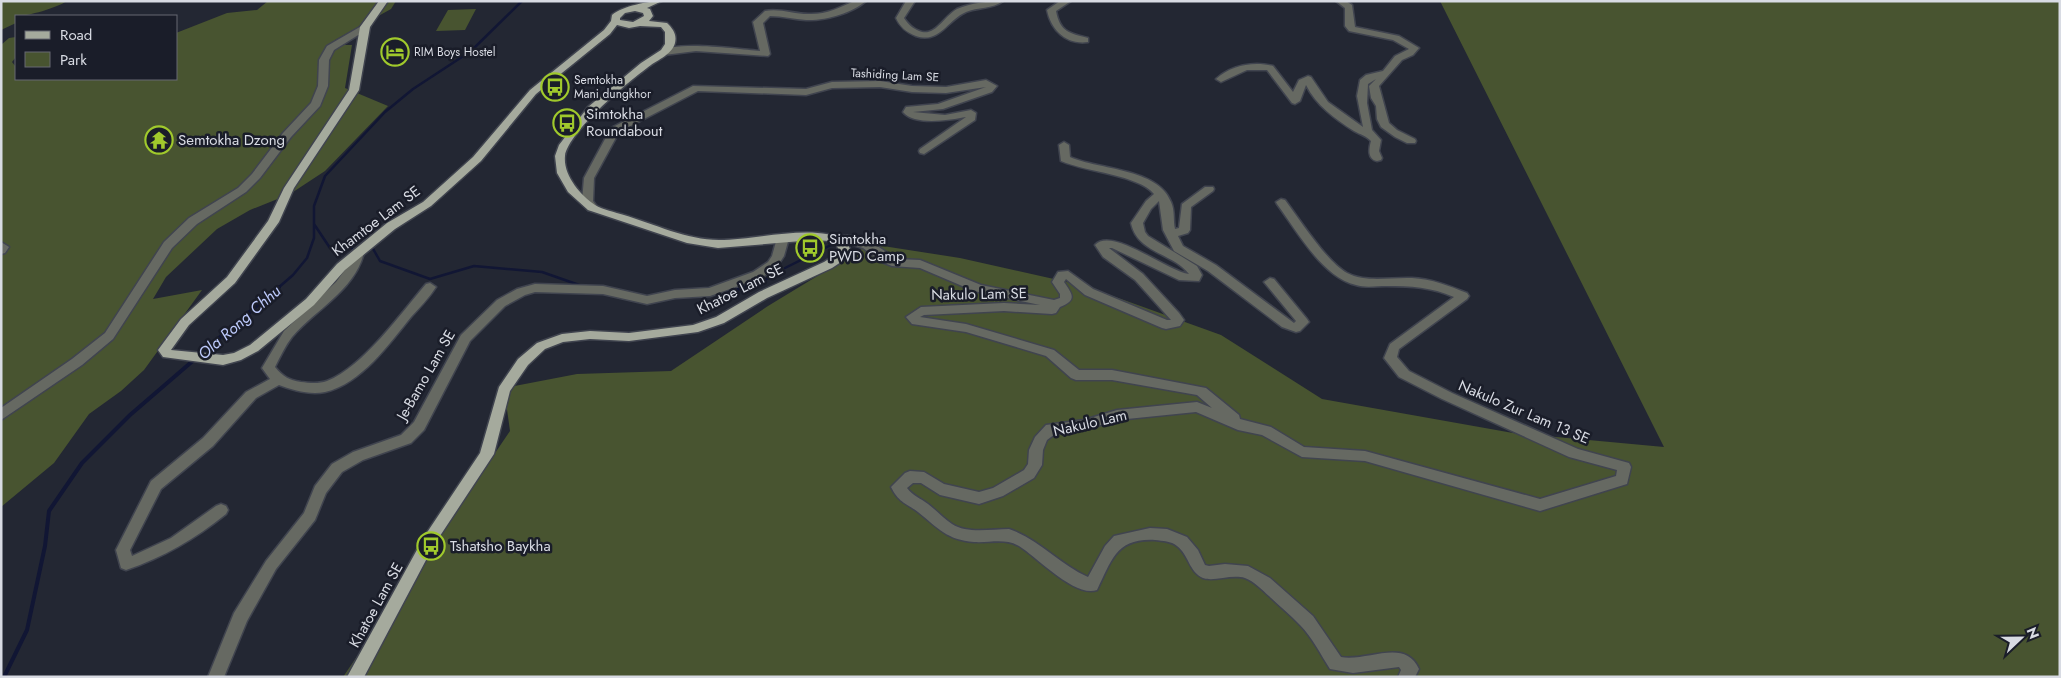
<svg xmlns="http://www.w3.org/2000/svg" width="2061" height="678" viewBox="0 0 2061 678" font-family="Jost,sans-serif">
  <style>
    .green { fill: #485430 }
    .lines { fill: none; stroke-linecap: round; stroke-linejoin: round }
    .stream-far1 { stroke: #111634; stroke-width: 2.5 }
    .stream { stroke: #111634; stroke-width: 4 }
    .minor-casing { stroke: #40444f; stroke-width: 3 }
    .major-casing { stroke: #40444f; stroke-width: 3 }
    .minor { fill: #666962; fill-rule: evenodd }
    .major { fill: #a5aa9d; fill-rule: evenodd }
    .labels { text-anchor: middle; stroke-width: 5; stroke-linejoin: round; paint-order: stroke }
    .far-poi-label { font-size: 12px; fill: #d8dbe3; stroke: #1a1d29; text-anchor: start }
    .far-street-label { font-size: 12px; fill: #d8dbe3; stroke: #1a1d29 }
    .poi-label { font-size: 15px; fill: #d8dbe3; stroke: #1a1d29; text-anchor: start }
    .street-label { font-size: 15px; fill: #d8dbe3; stroke: #1a1d29 }
    .water-label { font-size: 16px; font-style: italic; fill: #bdcafc; stroke: #1a1d29 }
  </style>
  <rect width="100%" height="100%" fill="#232733"/>
  <path class="green" d="M1,1H67C56,8 29,16 16,16V23L1,30Z
    M268,1H396L391,9L335,40L343,45H352L345,88L388,106L325,171L290,194L250,210L217,229L166,277L153,299L202,290L144,370L121,391L89,414L54,463L1,507V45L9,38L16,37V57L12,62L16,67V79H176V33L227,13L257,10Z
    M1440,1H2060V677H343L510,431L504,388L577,374L671,371L768,306L870,244L960,258L1085,286L1221,335L1322,399L1513,433L1664,447Z
    M476,9L465,30L436,31L448,10Z"/>
  <g class="lines">
    <path class="stream-far1" d="M314,224L330,248H352
      M372,247L380,261L430,279L474,266L542,272L582,286
      M785,268L835,243
      M278,288L293,275L307,258L314,238V206L325,176L385,112L413,89L471,51L522,1
      M747,288L775,275"/>
    <path class="stream" d="M721,291L750,287
      M199,355L279,287
      M4,677L27,630L45,546L49,511L82,463L130,415L195,359"/>
    <g class="minor-casing">
      <path id="minor" d="M854,1H866C852,13 825,21 806,20C794,19 782,16 770,16L763,23L770,54L768,56L696,51L664,55L659,52C674,40 739,49 760,51L753,22L765,11C779,8 794,14 808,14C825,15 839,8 854,1Z
        M906,1H915L904,18C908,24 912,28 919,31C935,38 944,16 957,9C971,3 988,1 1003,1C993,9 977,7 966,12C947,20 940,44 916,36C906,32 900,27 896,18Z
        M1060,1H1071L1056,11C1060,32 1069,33 1088,38V42C1066,45 1051,30 1047,10Z
        M1336,1H1346L1352,5L1355,27L1399,36L1419,48L1413,55L1402,60L1379,86L1389,123L1397,130L1415,139L1416,141L1415,143H1407L1395,137L1381,127L1377,119L1376,106L1371,98L1369,86L1376,79L1368,84L1367,103L1372,130L1381,140L1379,151L1382,158L1381,160L1377,161C1367,159 1369,148 1371,141C1365,135 1361,135 1354,131C1335,119 1316,105 1306,85L1300,101L1295,104L1292,103L1267,70H1247L1221,82L1216,79C1231,65 1254,61 1273,66L1293,92L1299,80L1308,76L1311,77L1328,102L1363,127L1357,96L1360,80L1366,75L1383,71L1395,56L1409,49L1393,40L1349,31L1345,26V8Z
        M365,24L370,27L368,29L334,50L329,60L328,86L320,106L291,137L260,178L246,192L197,224L172,248L113,339L82,365L1,420V408L72,359L105,333L164,242L189,218L238,188L252,174L283,133L311,103L318,86L319,60L327,46Z
        M986,80L997,86L992,92L943,109L913,112L945,115L971,110L976,113L975,120L924,154L920,153L919,151L920,149L966,117C950,120 914,126 903,112L906,107L938,104L986,87L946,93L912,92L880,87L832,88L806,95L698,91L619,132L594,178L593,201L598,208L592,211L588,210L582,201L584,178L611,128L693,86L806,89L832,82L880,81L912,86L946,87Z
        M1064,142L1069,145L1070,157C1099,170 1158,168 1171,202C1175,210 1173,221 1175,229L1179,228L1182,204L1205,187H1213L1214,189L1213,191L1191,207L1190,230L1188,233L1178,236L1183,246L1216,265L1294,323L1296,321L1264,282L1270,278L1274,279L1307,319L1309,322L1300,331L1296,332L1282,327L1208,271L1174,251L1163,230L1159,201L1151,209L1143,223L1145,232L1148,236L1197,266L1202,275L1199,281L1179,280L1112,248H1109L1143,274L1179,313L1184,320L1180,326L1166,329L1162,328L1085,295L1066,279L1064,282C1073,295 1077,300 1060,307L1056,313L1052,314L1004,311L924,315L920,317L966,324L1054,350L1079,370H1112L1206,388L1239,415L1240,419L1271,427L1304,447L1365,451L1540,499L1616,476L1617,470L1569,457L1442,399L1399,377L1384,358L1390,344L1454,297C1431,287 1411,286 1386,286C1377,286 1365,288 1356,285C1322,277 1297,231 1277,204L1276,202L1281,199L1285,200C1300,220 1326,261 1347,273C1366,283 1391,277 1412,278C1432,279 1449,286 1467,293L1469,296L1467,299L1399,349L1397,357L1409,371L1452,393L1578,449L1629,463L1631,467L1627,484L1540,511L1365,461L1302,457L1262,435L1238,430L1196,412L1117,420L1084,430L1055,434L1047,440L1043,450L1042,465L1034,478L1003,496L979,504L940,495L921,483H913L907,488C913,496 920,498 928,504C936,510 943,518 952,524C967,534 991,529 1009,529C1039,539 1059,564 1088,577L1105,546L1114,536L1150,528L1167,529L1187,537L1198,550L1205,565L1209,566L1225,564L1248,566L1270,578L1313,616L1341,657C1367,662 1405,637 1419,669L1415,677H1398L1401,670L1399,667L1353,673L1330,669C1321,655 1312,637 1300,625C1291,615 1279,606 1269,596C1262,590 1254,581 1245,578C1231,574 1214,582 1203,578C1189,572 1189,555 1177,546C1171,541 1163,541 1155,540C1116,538 1112,560 1097,590C1075,598 1037,557 1019,546C1005,538 990,543 974,542C947,540 938,528 918,512C906,503 899,503 891,487L905,473L910,471L924,472L944,484L979,492L993,488L1024,470L1028,464L1029,450L1035,437L1046,425L1084,420L1117,410L1197,402L1212,408L1197,395L1112,380H1076L1071,378L1046,356L966,332L912,324L906,317L921,307L1004,303L1040,305L974,291L920,268L892,266L882,262L863,248L847,243L834,242L832,239L838,235L851,236L871,242L897,259L920,260L981,285L1054,300L1060,298V294L1052,282L1058,272L1068,271L1093,289L1167,320H1171L1135,280L1103,257L1095,245C1112,226 1168,272 1189,274C1173,253 1137,253 1131,223L1146,201L1154,194C1139,175 1086,172 1061,161L1059,145Z
        M783,234L789,238L784,256L776,268L761,278L710,296L675,298L647,304L603,294L535,292L525,295L505,306L470,341L424,430L411,443L363,460L342,472L326,493L315,520L276,569L247,621L224,677H208L234,613L266,561L304,513L315,486L332,464L353,452L401,435L414,422L461,335L497,300L517,289L535,284L603,286L647,296L675,290L709,288L753,272L768,262L772,256L777,238Z
        M1,242L9,247L5,253L1,254Z
        M358,249L364,253C354,291 316,309 292,337C285,346 280,357 275,367C283,377 289,380 301,382C309,383 319,384 327,381C363,367 401,313 426,284L430,283L436,287C429,298 420,307 411,317C389,344 361,384 325,392C309,395 293,390 279,385L256,398L213,446L161,489L130,550L132,556L171,538L216,506L221,504L226,506L228,510L226,514C195,539 164,557 126,570L121,568L116,550L151,481L203,438L246,392L270,379L262,368L284,331L336,282L350,263L354,250Z"/>
    </g>
    <g class="major-casing">
      <path id="major" d="M379,1H388L370,27L359,90L294,188L279,222L235,283L189,325L171,350L223,355L234,353L250,345L306,299L337,264L387,223L423,202L473,157L530,90L604,30L611,21L612,15C623,6 648,1 662,1L647,8L650,9L653,16L649,21L667,23C673,29 677,34 675,43C672,55 655,61 647,68C627,83 569,131 565,156C563,175 580,195 595,205C603,210 615,212 624,215C654,224 687,240 719,240C757,240 813,223 846,240L850,249L844,260L832,268L767,298L724,323L698,332L629,341L590,339L563,342L545,349L528,365L510,391L494,454L434,545L364,677H347L424,537L480,453L499,387L518,359L537,343L562,334L590,331L629,333L693,325L716,317L759,292L824,262L835,255L838,249L837,245L829,241L814,240L718,248L687,243L588,210L568,192L557,173L555,156L559,145L588,107L641,63L661,50L665,44V32L661,27L640,26L629,28L617,25L610,34L536,94L481,161L431,206L395,229L345,270L314,305L258,351L241,360L223,365L163,357L158,350L181,319L227,277L268,221L284,188L349,90L360,27ZM635,11L643,13L644,16L633,22L620,20V18L625,13Z"/>
    </g>
    <use href="#minor" class="minor"/>
    <use href="#major" class="major"/>
  </g>
  <defs>
    <g id="hotel-ring" transform="scale(1.4375)"><circle r="9.5" fill="#1a1d29" stroke="#a0c92c" stroke-width="1.5"/><path d="M-6-4.5h1.5V1H6V5H4.5V3h-9V5H-6ZM-4 0a1.8 1.8 0 1 1 3.6 0ZM.5 0V-2.5h3Q6-2.5 6 0Z" fill="#a0c92c"/></g>
    <g id="bus-ring" transform="scale(1.4375)"><circle r="9.5" fill="#1a1d29" stroke="#a0c92c" stroke-width="1.5"/><path d="M-5-6H5V4H4V6H2V4H-2V6H-4V4H-5ZM-3.5-4V0h7V-4ZM-3.5 1.2v1.5H-2V1.2ZM2 1.2v1.5H3.5V1.2Z" fill="#a0c92c"/></g>
    <g id="temple-ring" transform="scale(1.4375)"><circle r="9.5" fill="#1a1d29" stroke="#a0c92c" stroke-width="1.5"/><path d="M0-6L5-2H3V0L6.5 2.5H4V6H1.5V3h-3V6H-4V2.5H-6.5L-3 0V-2H-5Z" fill="#a0c92c"/></g>
  </defs>
  <g fill-rule="evenodd">
    <use href="#hotel-ring" x="395" y="52"/>
    <use href="#bus-ring" x="555" y="87"/>
    <use href="#bus-ring" x="567" y="123"/>
    <use href="#temple-ring" x="159" y="140"/>
    <use href="#bus-ring" x="810" y="248"/>
    <use href="#bus-ring" x="431" y="546"/>
  </g>
  <g class="labels">
    <g class="far-poi-label">
      <text x="414" y="56">RIM Boys Hostel</text>
      <text x="574" y="84">Semtokha<tspan x="574" dy="14">Mani dungkhor</tspan></text>
    </g>
    <g class="far-street-label">
      <text transform="translate(895 75) rotate(3)" y="4">Tashiding Lam SE</text>
    </g>
    <g class="poi-label">
      <text x="586" y="119">Simtokha<tspan x="586" dy="17">Roundabout</tspan></text>
      <text x="178" y="145">Semtokha Dzong</text>
      <text x="829" y="244">Simtokha<tspan x="829" dy="17">PWD Camp</tspan></text>
      <text x="450" y="551">Tshatsho Baykha</text>
    </g>
    <g class="street-label">
      <text transform="translate(376 221) rotate(-37)" y="5">Khamtoe Lam SE</text>
      <text transform="translate(740 289) rotate(-27)" y="5">Khatoe Lam SE</text>
      <text transform="translate(979 294) rotate(-1)" y="5">Nakulo Lam SE</text>
      <text transform="translate(426 375) rotate(-60)" y="5">Je-Bamo Lam SE</text>
      <text transform="translate(1524 412) rotate(23)" y="5">Nakulo Zur Lam 13 SE</text>
      <text transform="translate(1090 423) rotate(-13)" y="5">Nakulo Lam</text>
      <text transform="translate(376 605) rotate(-61)" y="5">Khatoe Lam SE</text>
    </g>
    <g class="water-label">
      <text transform="translate(239 322) rotate(-41)" y="6">Ola Rong Chhu</text>
    </g>
  </g>
  <rect width="2061" height="678" fill="none" stroke="#d8dbe3" stroke-width="5"/>
  <rect x="15" y="15" width="162" height="65" fill="#1a1d29" stroke="#666973"/>
  <rect x="25" y="31" width="25" height="8" fill="#a5aa9d" stroke="#666973"/>
  <text x="60" y="40" font-size="15" fill="#d8dbe3">Road</text>
  <rect x="25" y="52" width="25" height="15" fill="#485430" stroke="#666973"/>
  <text x="60" y="65" font-size="15" fill="#d8dbe3">Park</text>
  <g transform="translate(2021 638) rotate(68)" stroke="#1a1d29" stroke-width="4" paint-order="stroke">
  <path d="M0-4L9 19L0 12L-9 19Z" fill="#d8dbe3"/>
  <text y="-8" font-size="14" font-weight="bold" text-anchor="middle" fill="#d8dbe3">N</text>
  </g>
</svg>
